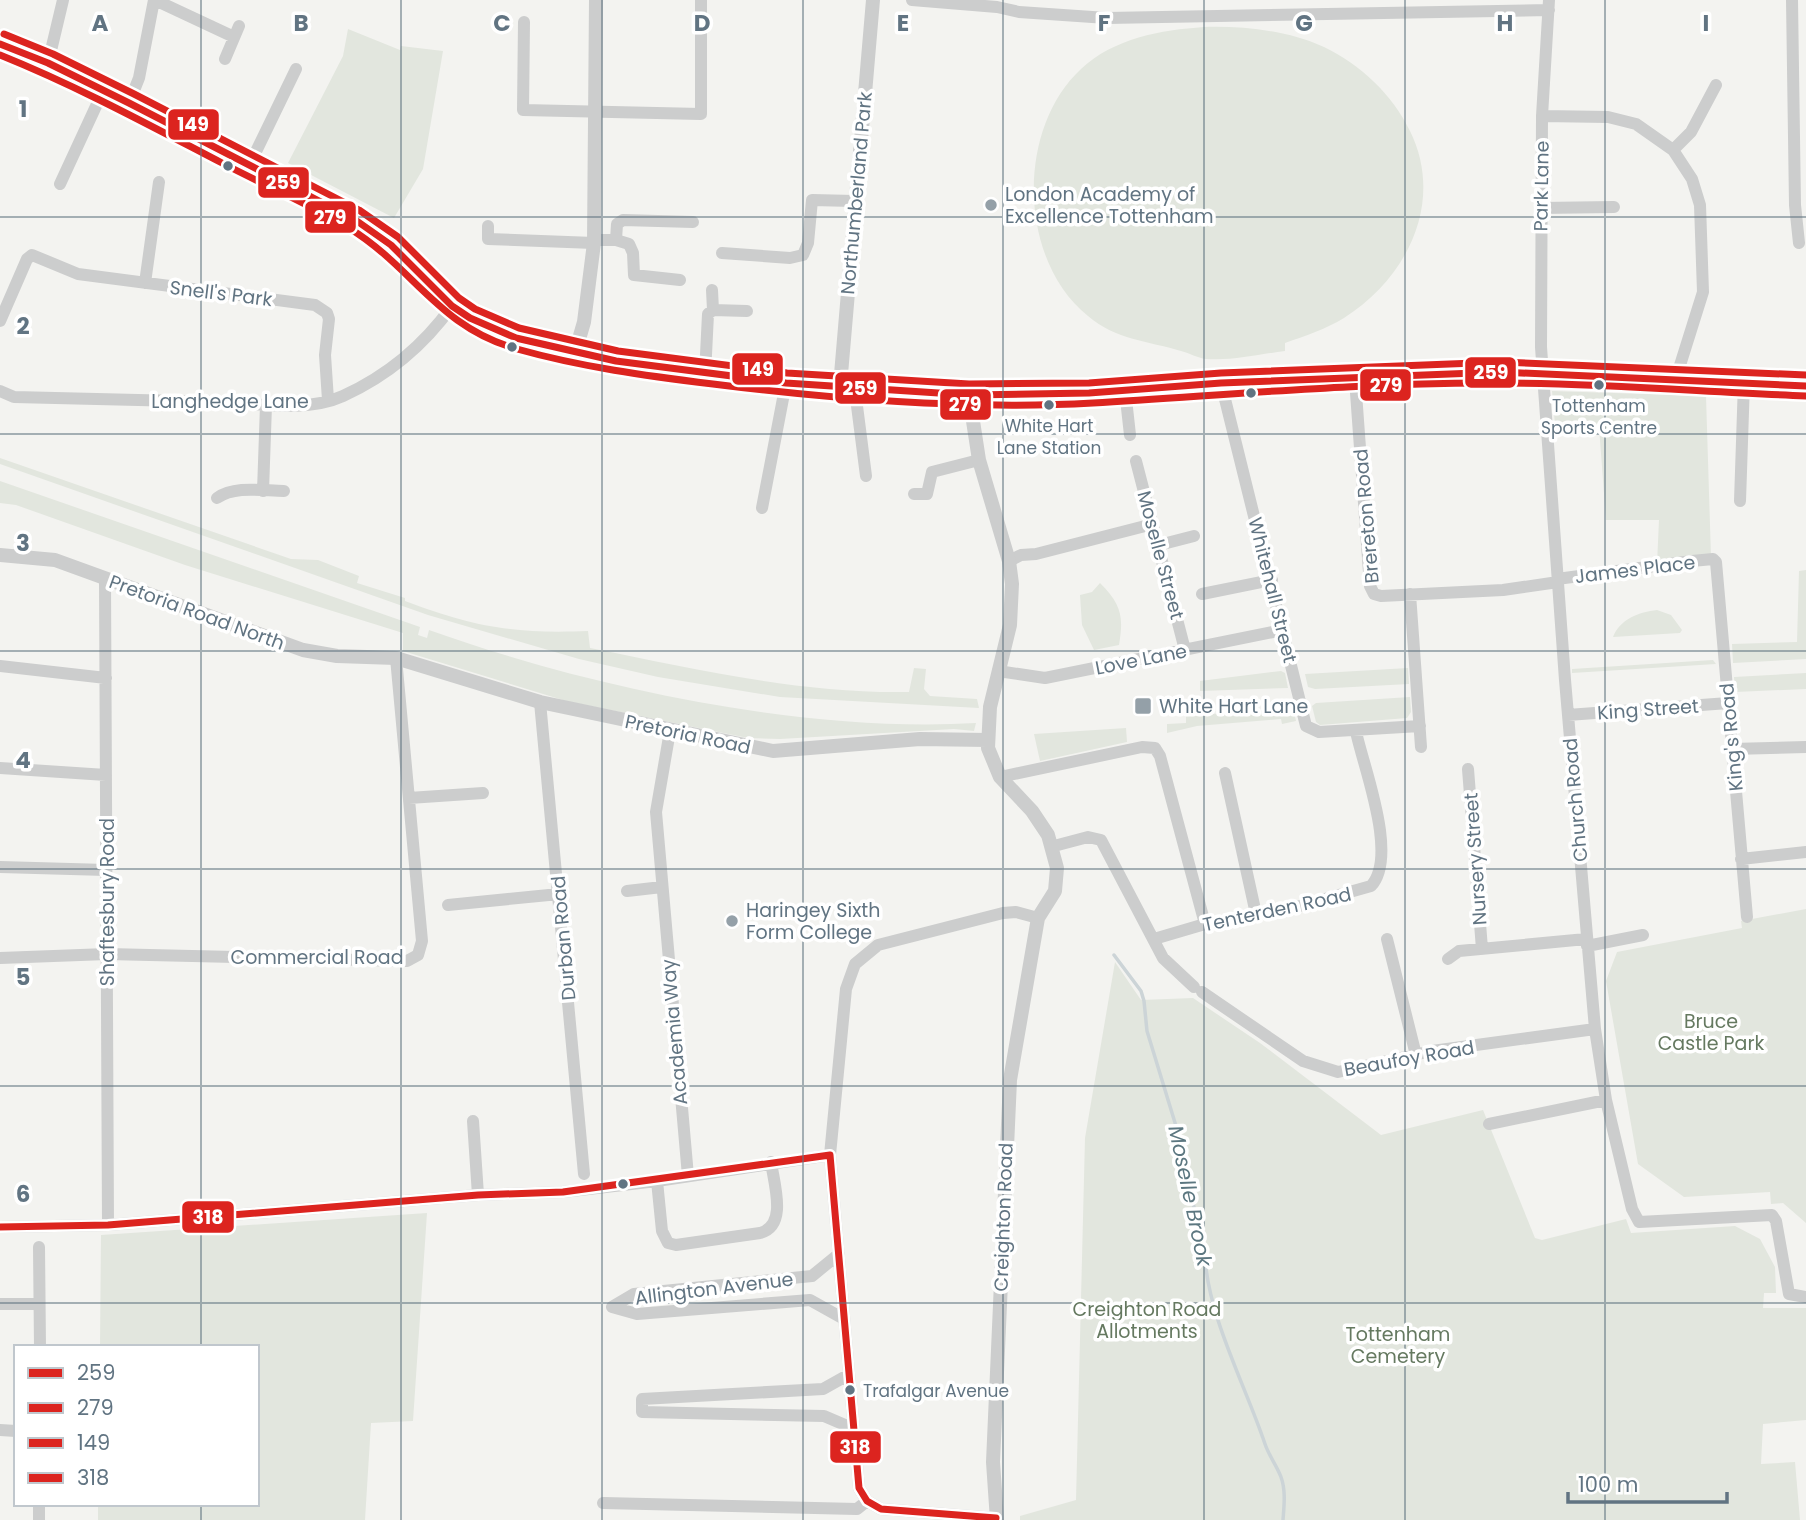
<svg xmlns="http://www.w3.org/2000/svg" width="1806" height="1520" viewBox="0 0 1806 1520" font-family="Poppins,sans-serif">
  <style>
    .green { fill: #e2e6de }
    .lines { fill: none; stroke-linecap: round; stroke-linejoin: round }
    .stream { stroke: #ccd4d7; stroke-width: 3.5 }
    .primary-casing { stroke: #cfd0cf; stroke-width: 23 }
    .minor { stroke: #cccdcd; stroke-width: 12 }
    .tertiary { stroke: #cccdcd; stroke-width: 14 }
    .primary { stroke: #dfe0e1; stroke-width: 19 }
    .bus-1-casing { stroke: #fff; stroke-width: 12 }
    .bus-2-casing { stroke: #fff; stroke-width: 12 }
    .bus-3-casing { stroke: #fff; stroke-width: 12 }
    .bus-4-casing { stroke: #fff; stroke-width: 12 }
    .bus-1 { stroke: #dc241f; stroke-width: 7 }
    .bus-2 { stroke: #dc241f; stroke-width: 7 }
    .bus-3 { stroke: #dc241f; stroke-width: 7 }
    .bus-4 { stroke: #dc241f; stroke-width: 7 }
    .grid { fill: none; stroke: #617482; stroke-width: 2; stroke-opacity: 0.55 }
    .bus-dot { fill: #617482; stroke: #fff; stroke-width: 2.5 }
    .poi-dot { fill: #94a0a8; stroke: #fff; stroke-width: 2.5 }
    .labels { text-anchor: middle; stroke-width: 7; stroke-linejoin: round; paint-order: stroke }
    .bus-label { font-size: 17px; fill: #617482; stroke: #fff }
    .street-label { font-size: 19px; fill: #617482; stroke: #fff }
    .poi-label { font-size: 19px; fill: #617482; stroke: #fff; text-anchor: start }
    .park-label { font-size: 19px; fill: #657960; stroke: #fff }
    .water-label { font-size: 21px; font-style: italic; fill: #5c7780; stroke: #fff }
    .grid-label { font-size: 23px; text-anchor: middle; font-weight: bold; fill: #617482; stroke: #fff; stroke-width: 7; stroke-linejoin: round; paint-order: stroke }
    .line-badge { stroke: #fff; stroke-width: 2.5 }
    .badge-label { font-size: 19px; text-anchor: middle; font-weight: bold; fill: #fff }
  </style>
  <rect width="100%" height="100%" fill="#f3f3f0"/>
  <path class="green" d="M1204,27C1244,26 1286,30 1324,47C1361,65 1392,94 1410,131C1445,202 1407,278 1344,318C1326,329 1305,336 1285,343V351C1260,354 1232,361 1206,359C1197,358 1190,353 1181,351C1148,341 1116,340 1088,316C1018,260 1016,129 1081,69C1114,38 1161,30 1204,27Z
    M348,29L400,50L401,46L443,51L423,169L394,218L288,163L343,56Z
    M1552,391L1706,396L1711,557L1657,564L1659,520H1606L1599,427L1555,425Z
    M0,458L291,559L318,560L359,576L357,583L405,598V601C474,627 514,634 588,631L590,648C695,669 801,694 909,692L914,668L926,669L924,689L930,696L977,699L979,708L780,697L658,677L579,659L428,615L0,464Z
    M0,481L420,627L418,635L427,638L429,630C591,688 804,733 976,723L974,731L954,729L780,739L748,738L566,701L403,651V633L185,565L16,505L0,503Z
    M1806,570V659L1733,663L1732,644L1797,642L1799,571Z
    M1100,583C1121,604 1124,616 1119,645L1094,650L1082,625L1080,595L1092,592Z
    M1657,610L1671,615L1682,630L1680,633L1613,637C1620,619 1639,612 1657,610Z
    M1713,660L1716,664L1572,673V669Z
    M1408,668L1409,684L1315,689L1308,687L1305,674Z
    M1281,671L1285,673L1288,688L1200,691V681Z
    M1806,673V689L1735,692L1734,677Z
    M1410,697L1411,712L1407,718L1320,725L1316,722L1312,706L1316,703Z
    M1293,708L1296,721L1282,724L1281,719L1197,726L1167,733V724L1186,723V716Z
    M1126,728L1127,742L1040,761L1034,734Z
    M1806,909V1223L1783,1203L1771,1204L1770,1192L1684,1197L1638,1164L1606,981L1617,952L1742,928L1741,921Z
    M1115,962L1141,1000L1193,998L1260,1043L1381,1135L1483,1110L1535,1238L1542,1240L1626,1219L1631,1233L1735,1226L1760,1239L1775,1267L1776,1293H1764L1763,1308H1806V1420L1763,1424L1761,1464L1795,1462L1800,1520H1020V1516L1076,1500L1085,1138Z
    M427,1213L413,1421L371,1423L365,1520H98V1504H257V1347H100L101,1235Z"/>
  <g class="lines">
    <path class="stream" d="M1114,955L1141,991L1144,1001L1147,1031L1176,1126L1205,1257C1208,1316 1246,1387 1265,1444C1269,1456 1277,1466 1281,1477C1286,1491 1284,1506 1283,1520"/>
    <g class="primary-casing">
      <path id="primary" d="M0,44L48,63L129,103L354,219L391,245L452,306L470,318L516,338L616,361L786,383L969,395L1089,393L1221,383L1501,372L1806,386"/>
    </g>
    <path class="minor" d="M155,0L234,37
      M912,0L997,7L1019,12L1107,18L1549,10
      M1549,0L1542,116L1541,347L1565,680L1595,1029L1606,1100L1632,1209L1639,1222L1772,1215L1776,1221L1789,1294L1806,1297
      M1792,0L1795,205L1799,243
      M524,22L523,110L701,114V0
      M225,59L239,26
      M48,63L63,0
      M129,103L139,78L154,0
      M1542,116L1608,117L1636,124L1673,150L1692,179L1700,205L1703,292L1676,378
      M1673,150L1691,132L1716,85
      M250,164L296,69
      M60,184L103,91
      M1541,208L1614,207
      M488,226V239L594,243
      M594,240H616L629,244L633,253L634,275L680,280
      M616,240L617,224L623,220L693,222
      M722,253L790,258L803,255L808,243L812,200L854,201
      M145,283L159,182
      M712,290L713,310
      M0,321L27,259L32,255L78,274L315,305L327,313L329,319L325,355L328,400
      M705,375L708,314L713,310L747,311
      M1355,379L1370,586L1374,594L1381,596L1503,590L1558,582
      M1221,383L1306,726L1319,732L1420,726
      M861,387L857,406L866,476
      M1125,390L1130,435
      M0,391L14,397C82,399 149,400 216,402C255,403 306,413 343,396C387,376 424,345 452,306
      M1136,461L1185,650
      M263,491L266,405
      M914,494H927L932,472L979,460
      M217,498C235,485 264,491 284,491
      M1740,501L1744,382
      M762,508L786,383
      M1159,545L1194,536
      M1009,561L1021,555L1036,554L1153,524
      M1557,579L1692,561L1713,559L1716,562L1747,917
      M105,580L108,1225
      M1202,594L1272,580
      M1410,594L1421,747
      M0,666L106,678
      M998,671L1045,678L1283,630
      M540,702L584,1174
      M1568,715L1728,703
      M670,731L656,812L688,1176
      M1732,749L1806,747
      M0,768L106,775
      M1468,769L1482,949
      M1225,773L1256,914
      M1000,777L1142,747L1155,748L1160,756L1205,924
      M409,798L483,793
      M1054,846L1088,837L1101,840L1163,958L1194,987
      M1741,859L1806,852
      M0,867L106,870
      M627,891L662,887
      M448,905L559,894
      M1154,939L1205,924L1293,908L1371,886C1398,857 1365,771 1357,736
      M1387,939L1416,1055
      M1587,946L1643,935
      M0,958L107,954L407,961L418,955L422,941L396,658
      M1448,959L1459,951L1586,939
      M1202,992L1303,1061L1338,1072L1432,1051L1595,1029
      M473,1121L478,1195
      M1489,1124L1606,1100
      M657,1181L662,1231L668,1243L676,1245L760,1233C788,1226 774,1184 771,1162
      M0,1227L108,1225L478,1195L563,1192L657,1181L830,1155
      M39,1247L40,1347
      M839,1254L812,1276L634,1294L612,1307L637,1314L810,1300L844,1319
      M0,1304H39
      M848,1375L823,1389L642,1399V1412L824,1416L852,1428
      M0,1430L16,1431
      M603,1503L857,1509L867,1501
      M996,1518L881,1509L867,1501L859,1488L830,1155L846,989L855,964L878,945L1003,913L1016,912L1038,918
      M39,1520V1504"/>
    <path class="tertiary" d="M575,353L584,322L594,243L596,0
      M840,386L873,0
      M969,395L979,460L1009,561L1012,584L1010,625L990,707L988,748L1000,777L1032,811L1048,835L1057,868L1055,891L1038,918L1010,1080L993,1462L997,1520
      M0,555L55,560L303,650L337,656L396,658L540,702L773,751L920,739L987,740"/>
    <use href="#primary" class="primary"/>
    <g class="bus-1-casing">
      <path id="bus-1" d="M0,44L48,63L129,103L354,219L391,245L452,306L470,318L516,338L616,361L786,383L969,395L1089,393L1221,383L1501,372L1806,386"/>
    </g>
    <g class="bus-2-casing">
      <path id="bus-2" d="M0,55C77,86 149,125 222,163C264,185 309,204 349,228C414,268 438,327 517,349C581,367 647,376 713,384C839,400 967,410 1093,403C1229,395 1365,382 1501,383C1603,383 1704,392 1806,396"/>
    </g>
    <g class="bus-3-casing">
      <path id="bus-3" d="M4,34L53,54L134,94L359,210L398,237L459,298L475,309L519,328L618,351L787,373L969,384L1089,383L1221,373L1501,362L1806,375"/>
    </g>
    <g class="bus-4-casing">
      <path id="bus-4" d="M830,1155L859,1488L867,1501L881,1509L996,1518
        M0,1227L108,1225L478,1195L563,1192L830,1155"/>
    </g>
    <use href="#bus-1" class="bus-1"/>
    <use href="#bus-2" class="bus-2"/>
    <use href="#bus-3" class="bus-3"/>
    <use href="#bus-4" class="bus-4"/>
  </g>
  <path class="grid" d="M201,0V1347M401,0V1520M602,0V1520M803,0V1520M1003,0V1520M1204,0V1520M1405,0V1520M1605,0V1520M0,217H1806M0,434H1806M0,651H1806M0,869H1806M0,1086H1806M0,1303H1806M201,1504V1520"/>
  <g class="bus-dot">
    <circle cx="228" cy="166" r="6"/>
    <circle cx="512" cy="347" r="6"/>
    <circle cx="1599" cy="385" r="6"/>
    <circle cx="1251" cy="393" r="6"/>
    <circle cx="1049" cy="405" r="6"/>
    <circle cx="623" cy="1184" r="6"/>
    <circle cx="850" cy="1390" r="6"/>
  </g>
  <g class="poi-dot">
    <circle cx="991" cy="205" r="7"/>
    <rect x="1134" y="697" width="18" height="18" rx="3.5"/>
    <circle cx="732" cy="921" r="7"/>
  </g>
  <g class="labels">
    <g class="bus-label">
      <text x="1599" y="412">Tottenham<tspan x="1599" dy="22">Sports Centre</tspan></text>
      <text x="1049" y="432">White Hart<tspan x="1049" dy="22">Lane Station</tspan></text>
      <text x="863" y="1397" text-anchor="start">Trafalgar Avenue</text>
    </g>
    <g class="street-label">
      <text transform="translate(1541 186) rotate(-89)" y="7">Park Lane</text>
      <text transform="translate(856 193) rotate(-85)" y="7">Northumberland Park</text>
      <text transform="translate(221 293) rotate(7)" y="7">Snell's Park</text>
      <text x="230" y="408">Langhedge Lane</text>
      <text transform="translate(1366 516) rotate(-95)" y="7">Brereton Road</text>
      <text transform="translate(1161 555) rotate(75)" y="7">Moselle Street</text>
      <text transform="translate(1635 569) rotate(-7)" y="7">James Place</text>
      <text transform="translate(1273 590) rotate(76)" y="7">Whitehall Street</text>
      <text transform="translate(197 612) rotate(20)" y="7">Pretoria Road North</text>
      <text transform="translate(1141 659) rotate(-11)" y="7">Love Lane</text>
      <text transform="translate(1648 709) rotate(-4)" y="7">King Street</text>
      <text transform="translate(688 734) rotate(12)" y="7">Pretoria Road</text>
      <text transform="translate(1731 737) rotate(-95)" y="7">King's Road</text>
      <text transform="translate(1575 800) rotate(-95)" y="7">Church Road</text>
      <text transform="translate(1475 859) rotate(-94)" y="7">Nursery Street</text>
      <text transform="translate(107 902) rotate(-90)" y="7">Shaftesbury Road</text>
      <text transform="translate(1277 909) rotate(-12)" y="7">Tenterden Road</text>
      <text transform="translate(563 938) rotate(-95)" y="7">Durban Road</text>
      <text x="317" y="964">Commercial Road</text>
      <text transform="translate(674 1032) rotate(-95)" y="7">Academia Way</text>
      <text transform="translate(1409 1058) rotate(-10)" y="7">Beaufoy Road</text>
      <text transform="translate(1003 1217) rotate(-88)" y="7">Creighton Road</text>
      <text transform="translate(714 1288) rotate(-7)" y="7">Allington Avenue</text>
    </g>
    <g class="poi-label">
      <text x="1005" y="201">London Academy of<tspan x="1005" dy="22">Excellence Tottenham</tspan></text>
      <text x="1159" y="713">White Hart Lane</text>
      <text x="746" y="917">Haringey Sixth<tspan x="746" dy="22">Form College</tspan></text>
    </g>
    <g class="park-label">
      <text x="1711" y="1028">Bruce<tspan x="1711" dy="22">Castle Park</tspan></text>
      <text x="1147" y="1316">Creighton Road<tspan x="1147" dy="22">Allotments</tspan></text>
      <text x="1398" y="1341">Tottenham<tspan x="1398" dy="22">Cemetery</tspan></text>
    </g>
    <g class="water-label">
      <text transform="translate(1190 1196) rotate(78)" y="7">Moselle Brook</text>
    </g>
  </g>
  <g class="grid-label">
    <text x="100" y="31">A</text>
    <text x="301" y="31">B</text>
    <text x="502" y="31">C</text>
    <text x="702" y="31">D</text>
    <text x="903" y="31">E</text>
    <text x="1104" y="31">F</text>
    <text x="1304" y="31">G</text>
    <text x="1505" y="31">H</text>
    <text x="1706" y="31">I</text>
    <text x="23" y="117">1</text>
    <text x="23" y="334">2</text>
    <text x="23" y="551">3</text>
    <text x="23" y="768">4</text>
    <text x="23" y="985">5</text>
    <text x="23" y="1202">6</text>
  </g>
  <g class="line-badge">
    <rect x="167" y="108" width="53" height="33" rx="7" fill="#dc241f"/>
    <rect x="257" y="166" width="53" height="33" rx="7" fill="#dc241f"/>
    <rect x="304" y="200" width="53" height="34" rx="7" fill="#dc241f"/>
    <rect x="731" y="352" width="53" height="34" rx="7" fill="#dc241f"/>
    <rect x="1464" y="356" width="53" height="33" rx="7" fill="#dc241f"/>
    <rect x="1359" y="368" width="53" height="34" rx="7" fill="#dc241f"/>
    <rect x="834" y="371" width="53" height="34" rx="7" fill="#dc241f"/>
    <rect x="939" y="388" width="53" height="33" rx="7" fill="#dc241f"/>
    <rect x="181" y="1200" width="54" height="34" rx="7" fill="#dc241f"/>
    <rect x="829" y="1430" width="53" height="34" rx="7" fill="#dc241f"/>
  </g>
  <g class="badge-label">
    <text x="193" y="131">149</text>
    <text x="283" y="189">259</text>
    <text x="330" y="224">279</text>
    <text x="758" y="376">149</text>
    <text x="1491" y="379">259</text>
    <text x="1386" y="392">279</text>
    <text x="860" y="395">259</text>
    <text x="965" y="411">279</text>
    <text x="208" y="1224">318</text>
    <text x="855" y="1454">318</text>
  </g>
  <rect x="14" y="1345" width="245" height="161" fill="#ffffff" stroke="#c0c7cd" stroke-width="2"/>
  <rect x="28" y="1368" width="35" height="10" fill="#dc241f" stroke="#c0c7cd" stroke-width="2"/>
  <text x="77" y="1380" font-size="21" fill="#617482">259</text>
  <rect x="28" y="1403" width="35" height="10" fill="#dc241f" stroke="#c0c7cd" stroke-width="2"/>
  <text x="77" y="1415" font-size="21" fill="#617482">279</text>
  <rect x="28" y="1438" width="35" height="10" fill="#dc241f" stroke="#c0c7cd" stroke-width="2"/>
  <text x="77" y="1450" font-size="21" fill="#617482">149</text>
  <rect x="28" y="1473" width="35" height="10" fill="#dc241f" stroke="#c0c7cd" stroke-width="2"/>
  <text x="77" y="1485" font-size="21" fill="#617482">318</text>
  <path d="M1568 1492v10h159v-10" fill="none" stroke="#617482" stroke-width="3.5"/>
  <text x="1578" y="1492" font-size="21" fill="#617482" stroke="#ffffff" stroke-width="5" paint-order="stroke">100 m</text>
</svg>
